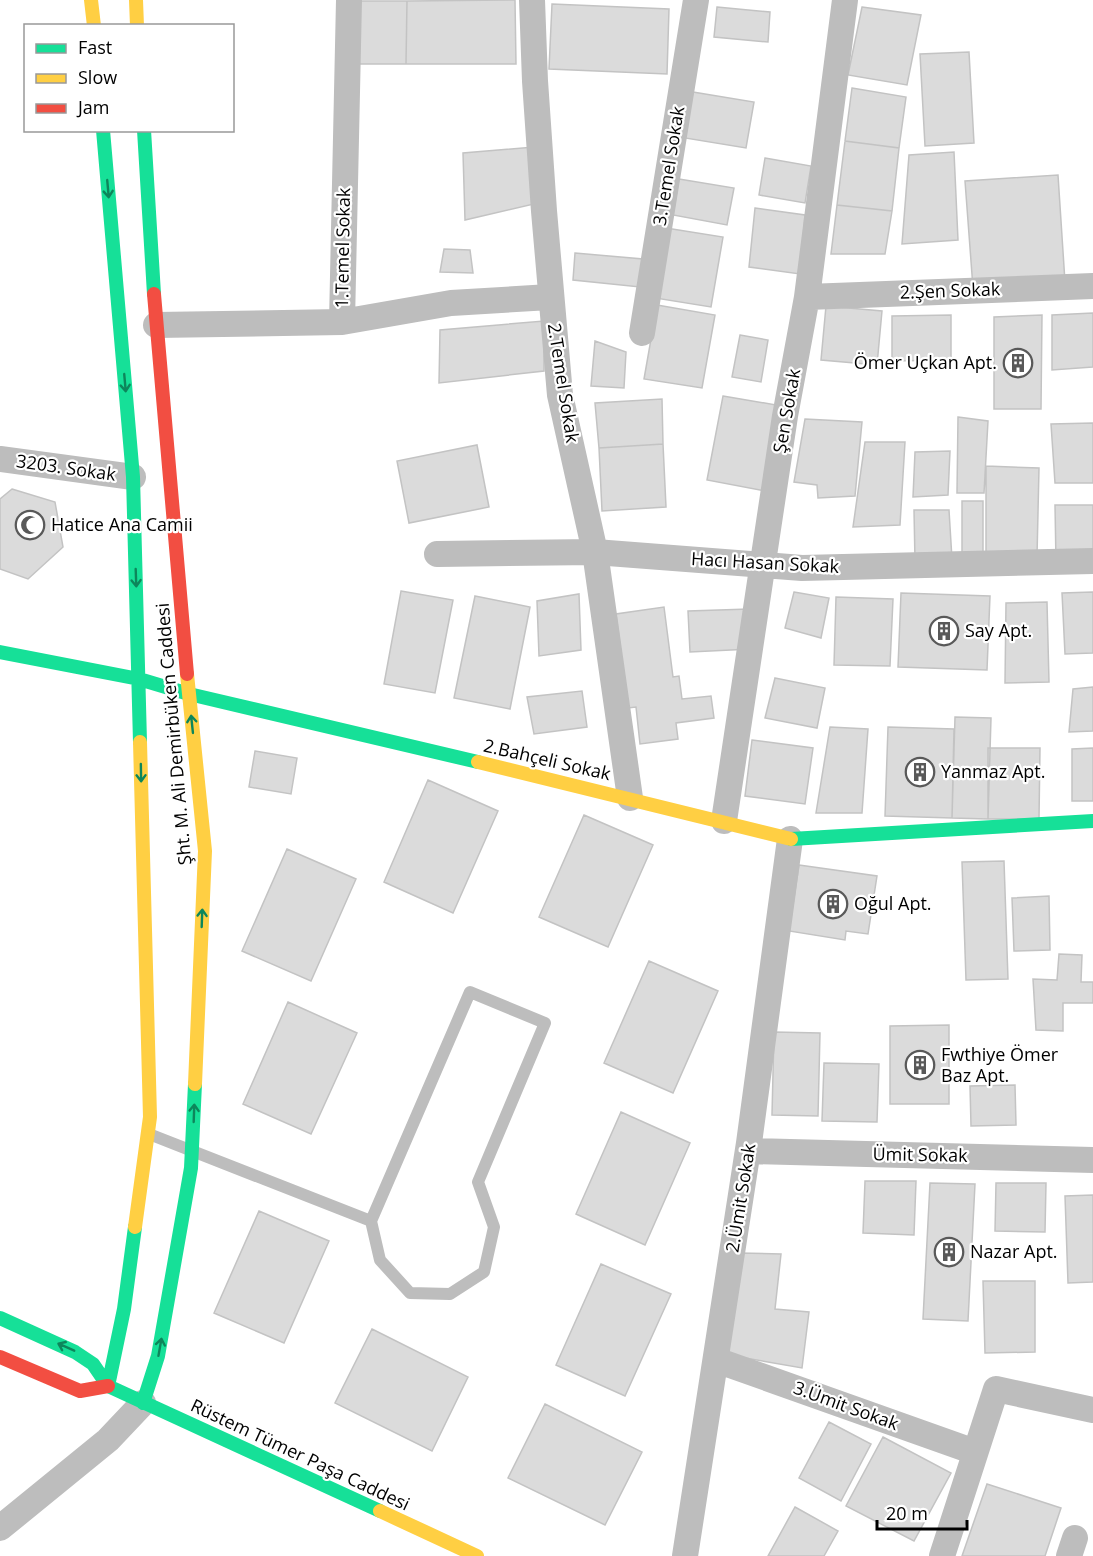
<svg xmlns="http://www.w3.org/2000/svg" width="1093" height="1556" viewBox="0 0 1093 1556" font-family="'Open Sans',sans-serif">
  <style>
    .building { fill: #dbdbdb; stroke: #c3c3c3; stroke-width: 1.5 }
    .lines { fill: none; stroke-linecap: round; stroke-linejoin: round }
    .lane { stroke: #bdbdbd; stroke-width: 12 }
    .street { stroke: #bdbdbd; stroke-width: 26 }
    .fast { stroke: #16e098; stroke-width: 14 }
    .slow { stroke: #ffcf43; stroke-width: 14 }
    .jam { stroke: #f24e42; stroke-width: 14 }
    .oneway { stroke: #0d865b }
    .labels { text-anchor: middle; stroke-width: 4.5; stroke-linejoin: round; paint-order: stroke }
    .street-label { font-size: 18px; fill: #000; stroke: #fff }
    .poi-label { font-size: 18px; fill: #000; stroke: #fff; text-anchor: start }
  </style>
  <rect width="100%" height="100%" fill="#fff"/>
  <path class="building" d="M515,0L516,64H406L407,1Z
    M357,1H407L406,64H357Z
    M552,4L669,9L667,74L549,69Z
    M717,7L770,12L768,42L714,37Z
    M862,7L921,15L907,85L848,75Z
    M969,52L974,143L925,146L920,54Z
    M852,88L906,97L899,148L845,141Z
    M693,92L754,102L746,148L685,138Z
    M845,141L899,148L892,211L837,205Z
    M534,147V204L465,220L463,153Z
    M954,152L958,240L902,244L909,155Z
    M765,158L811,166L805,203L759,195Z
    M1058,175L1065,282L973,288L965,181Z
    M679,179L734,188L727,225L673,215Z
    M837,205L892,211L885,254H831Z
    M755,208L805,215L800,274L749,267Z
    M666,228L723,237L711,307L655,298Z
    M444,249L470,250L473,273L440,272Z
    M575,253L643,259L640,287L573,280Z
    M657,305L715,315L702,388L644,379Z
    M826,306L882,311L877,365L821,360Z
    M1093,313V367L1052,370V315Z
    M951,315V360L892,361V316Z
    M1042,315L1041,409H994V317Z
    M544,321V371L439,383L440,330Z
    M740,335L768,340L761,382L732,377Z
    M595,341L626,352L624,388L591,386Z
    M723,396L782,406L765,491L707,480Z
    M662,399L663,444L599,448L595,403Z
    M958,417L988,421L984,493H957Z
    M805,419L862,422L855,496L818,498L817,485L794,482Z
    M1093,423V483H1055L1051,424Z
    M865,442H905L900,525L853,527Z
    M663,444L666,507L602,511L599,448Z
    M477,445L489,507L409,523L397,461Z
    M950,451L948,495L913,497L915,452Z
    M986,466L1039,468L1037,557L986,559Z
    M12,489L55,502L63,547L28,579L0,569V499Z
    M962,501H983V555L962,556Z
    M1055,505H1093V558L1056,562Z
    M914,510H949L952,559L915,561Z
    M401,591L453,600L435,693L384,684Z
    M794,592L829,598L821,638L785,628Z
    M1093,592V653L1065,654L1062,593Z
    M901,593L990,596L987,670L898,667Z
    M579,594L581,650L539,656L537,601Z
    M475,596L530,607L510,709L454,698Z
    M836,597L893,599L890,666L834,665Z
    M1047,602L1049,682L1005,683L1006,603Z
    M664,607L673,677L679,676L682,699L711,696L714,718L676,723L678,739L640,744L636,707L628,708L616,614Z
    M749,609L751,649L690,652L688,611Z
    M775,678L825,688L817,728L765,718Z
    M1093,687V731L1069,732L1073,689Z
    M582,691L587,727L534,734L527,697Z
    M955,717L991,718L988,819L952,818Z
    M830,727L868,729L862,813H816Z
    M888,727L954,729L952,818L885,816Z
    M752,740L813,748L805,804L745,796Z
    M988,748H1040L1039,819H988Z
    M1093,748V801H1072V749Z
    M255,751L297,758L291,794L249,787Z
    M428,780L498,811L453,913L384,882Z
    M584,815L653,845L608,947L539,917Z
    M287,849L356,879L311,981L242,951Z
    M1004,861L1008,979L966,980L962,862Z
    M799,865L877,876L868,934L846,931L845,940L789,931Z
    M1049,896L1050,950L1014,951L1012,898Z
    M1059,954L1082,955L1081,982H1093V1003H1063V1031L1036,1030L1033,979L1057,980Z
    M649,961L718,991L673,1093L604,1063Z
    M288,1002L357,1033L311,1134L243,1104Z
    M949,1025V1104H890V1026Z
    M774,1032L820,1033L818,1116L772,1115Z
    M824,1063L879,1064L877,1122L822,1121Z
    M1015,1085L1016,1125L971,1126L970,1086Z
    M621,1112L690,1143L645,1245L576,1214Z
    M865,1181H916L914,1235L863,1233Z
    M930,1183L975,1184L968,1321L923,1319Z
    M996,1183H1046L1045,1232L995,1231Z
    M1093,1195V1282L1068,1283L1065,1196Z
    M259,1211L329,1241L284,1343L214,1313Z
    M739,1253L781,1254L775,1309L809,1312L802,1368L722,1354Z
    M601,1264L671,1294L625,1396L556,1365Z
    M983,1281H1035V1352L985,1353Z
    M372,1329L468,1377L432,1451L335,1403Z
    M545,1404L642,1452L605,1525L508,1478Z
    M829,1422L871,1444L841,1501L799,1478Z
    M883,1437L951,1473L914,1541L846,1506Z
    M987,1484L1061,1508L1045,1556H962Z
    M795,1507L838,1531L824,1556H768Z"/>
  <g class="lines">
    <path class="lane" d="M149,1134L371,1221L380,1260L410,1293L450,1294L484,1272L494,1227L478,1182L545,1023L470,992L371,1221"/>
    <path class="street" d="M349,0L342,322L451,303L550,297
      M532,0L535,81L544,211L560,395L595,552L630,798
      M807,297L1093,286
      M156,325L342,322
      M642,333L696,0
      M0,459L133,477
      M437,554L595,552L802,568L1093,561
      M724,821L785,416L807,297L845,0
      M748,1151L1093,1160
      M716,1360L975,1452
      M0,1528L108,1440L143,1403
      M685,1556L749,1143L790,839
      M942,1556L996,1389L1093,1410
      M1069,1556L1075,1538"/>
    <path class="fast" d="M103,130L133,477L140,742
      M144,130L154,294
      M0,652L139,679L189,694L478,762
      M791,839L1093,821
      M0,1318L75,1352L93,1364L108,1386L380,1511
      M108,1386L124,1309L135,1227
      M143,1403L158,1356L191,1168L195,1084"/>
    <path class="slow" d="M91,0L94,26
      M136,0L137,26
      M187,674L205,851L195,1084
      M478,762L791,839
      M135,1227L150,1117L140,742
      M380,1511L477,1556"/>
    <path class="jam" d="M154,294L187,674
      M0,1357L80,1391L108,1386"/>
  </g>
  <defs><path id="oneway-shaft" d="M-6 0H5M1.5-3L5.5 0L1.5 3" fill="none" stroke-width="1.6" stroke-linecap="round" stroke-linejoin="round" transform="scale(1.5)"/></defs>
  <g class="oneway">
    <use href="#oneway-shaft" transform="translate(108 189) rotate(85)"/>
    <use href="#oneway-shaft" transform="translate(125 383) rotate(85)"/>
    <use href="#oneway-shaft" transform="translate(136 578) rotate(88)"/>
    <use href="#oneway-shaft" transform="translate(192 724) rotate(-96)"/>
    <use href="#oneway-shaft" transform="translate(141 773) rotate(89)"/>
    <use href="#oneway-shaft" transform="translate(202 918) rotate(-88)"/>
    <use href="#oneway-shaft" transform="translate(194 1113) rotate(-88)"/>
    <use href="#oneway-shaft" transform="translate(66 1347) rotate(-156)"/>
    <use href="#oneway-shaft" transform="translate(160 1347) rotate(-80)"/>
  </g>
  <defs>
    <g id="building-ring" transform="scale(1.5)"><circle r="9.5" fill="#fff" stroke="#595959" stroke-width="1.5"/><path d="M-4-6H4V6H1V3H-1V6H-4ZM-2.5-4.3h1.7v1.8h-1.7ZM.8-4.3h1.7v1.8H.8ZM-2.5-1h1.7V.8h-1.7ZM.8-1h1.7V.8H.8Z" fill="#595959"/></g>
    <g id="mosque-ring" transform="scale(1.5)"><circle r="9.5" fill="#fff" stroke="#595959" stroke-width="1.5"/><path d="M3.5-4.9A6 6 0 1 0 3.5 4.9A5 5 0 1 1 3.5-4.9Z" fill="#595959"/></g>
  </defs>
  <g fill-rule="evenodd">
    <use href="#building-ring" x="1018" y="363"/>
    <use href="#mosque-ring" x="30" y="525"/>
    <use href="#building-ring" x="944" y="631"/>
    <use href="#building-ring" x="920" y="772"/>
    <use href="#building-ring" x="833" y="904"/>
    <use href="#building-ring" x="920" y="1065"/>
    <use href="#building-ring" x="949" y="1252"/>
  </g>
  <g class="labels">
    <g class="street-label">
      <text transform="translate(669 166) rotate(-81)" y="6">3.Temel Sokak</text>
      <text transform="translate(343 248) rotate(-89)" y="6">1.Temel Sokak</text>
      <text transform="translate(950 291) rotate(-2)" y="6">2.Şen Sokak</text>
      <text transform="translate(563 383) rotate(81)" y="6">2.Temel Sokak</text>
      <text transform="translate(787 411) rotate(-80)" y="6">Şen Sokak</text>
      <text transform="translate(66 468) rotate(8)" y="6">3203. Sokak</text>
      <text transform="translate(765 563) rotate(3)" y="6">Hacı Hasan Sokak</text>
      <text transform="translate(174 734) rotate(-95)" y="6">Şht. M. Ali Demirbüken Caddesi</text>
      <text transform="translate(547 760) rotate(13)" y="6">2.Bahçeli Sokak</text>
      <text transform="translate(920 1155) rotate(1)" y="6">Ümit Sokak</text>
      <text transform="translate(741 1198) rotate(-81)" y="6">2.Ümit Sokak</text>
      <text transform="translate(846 1406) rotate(20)" y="6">3.Ümit Sokak</text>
      <text transform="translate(300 1455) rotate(25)" y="6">Rüstem Tümer Paşa Caddesi</text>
    </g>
    <g class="poi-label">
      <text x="997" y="369" text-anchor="end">Ömer Uçkan Apt.</text>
      <text x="51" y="531">Hatice Ana Camii</text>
      <text x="965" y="637">Say Apt.</text>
      <text x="941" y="778">Yanmaz Apt.</text>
      <text x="854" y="910">Oğul Apt.</text>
      <text x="941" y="1061">Fwthiye Ömer<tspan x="941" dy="21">Baz Apt.</tspan></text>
      <text x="970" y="1258">Nazar Apt.</text>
    </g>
  </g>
  <rect x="24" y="24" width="210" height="108" fill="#ffffff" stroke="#999999" stroke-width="1.5"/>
  <rect x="36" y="44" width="30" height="9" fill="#16e098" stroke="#999999" stroke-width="1.5"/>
  <text x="78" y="54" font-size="18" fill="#000000">Fast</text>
  <rect x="36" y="74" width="30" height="9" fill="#ffcf43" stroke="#999999" stroke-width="1.5"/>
  <text x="78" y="84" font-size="18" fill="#000000">Slow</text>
  <rect x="36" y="104" width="30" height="9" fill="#f24e42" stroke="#999999" stroke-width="1.5"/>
  <text x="78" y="114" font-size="18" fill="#000000">Jam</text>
  <path d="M877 1520v9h90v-9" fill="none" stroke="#000000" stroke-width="3"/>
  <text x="886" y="1520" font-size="18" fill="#000000" stroke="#ffffff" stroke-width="4.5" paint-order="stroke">20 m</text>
</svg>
